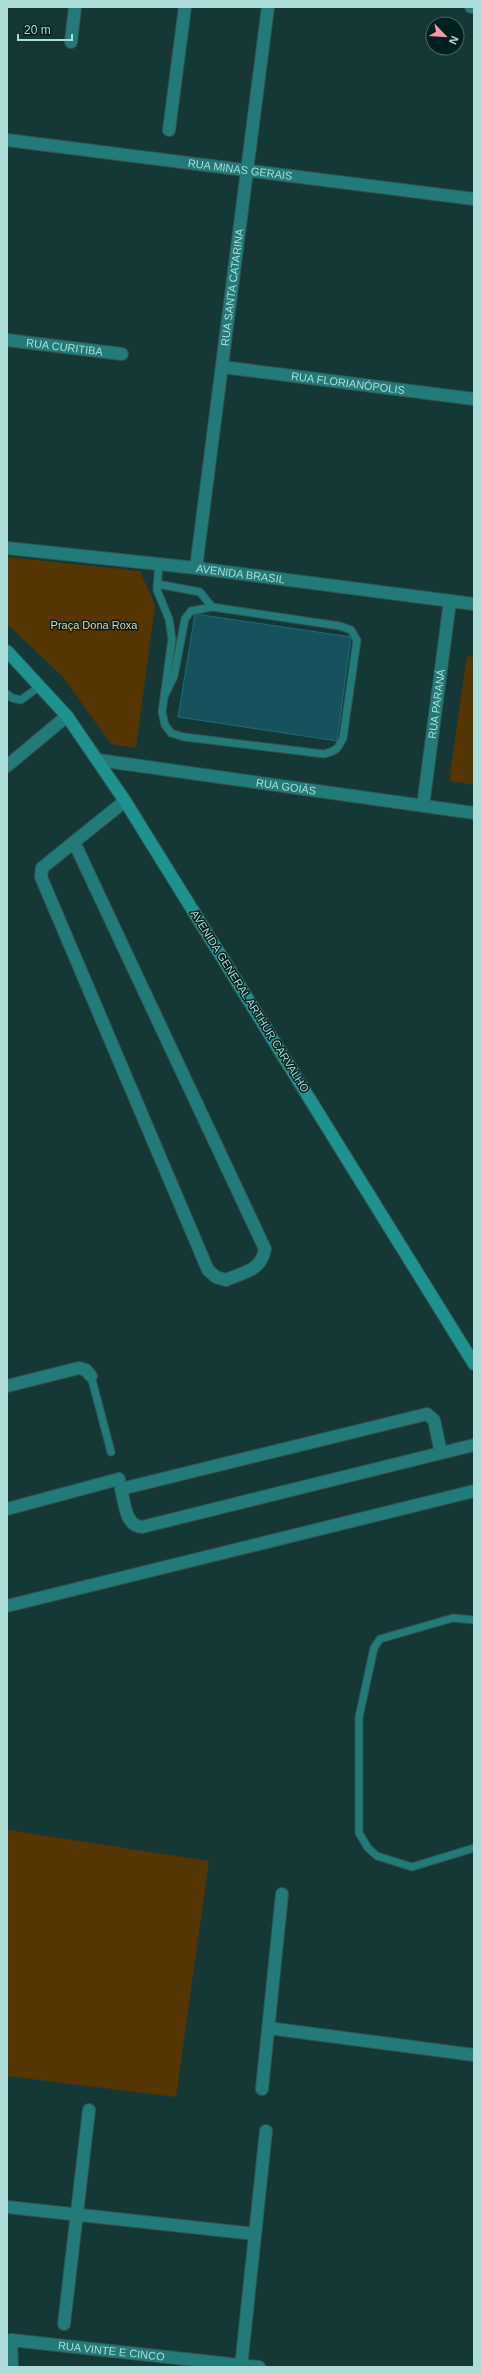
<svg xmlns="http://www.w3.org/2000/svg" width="481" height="2374" viewBox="0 0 481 2374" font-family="Helvetica,sans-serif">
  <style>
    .green { fill: #553603 }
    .building { fill: #17515b; stroke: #156f7e }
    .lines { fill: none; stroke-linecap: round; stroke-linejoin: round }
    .lane-casing { stroke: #305453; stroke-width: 9 }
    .street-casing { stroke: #305453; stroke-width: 14 }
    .secondary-casing { stroke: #305453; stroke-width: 14 }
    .primary-casing { stroke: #305453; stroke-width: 14 }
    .lane { stroke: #227b78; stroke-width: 7 }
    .street { stroke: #227b78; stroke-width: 12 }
    .secondary { stroke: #227b78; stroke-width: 12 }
    .primary { stroke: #1e928f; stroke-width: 12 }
    .labels { text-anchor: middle; stroke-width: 3; stroke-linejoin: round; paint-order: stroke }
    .street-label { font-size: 11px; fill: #acddda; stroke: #001f1e }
    .park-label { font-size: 11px; fill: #f4cfa2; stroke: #001f1e }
  </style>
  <rect width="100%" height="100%" fill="#153837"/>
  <path class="green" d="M7,557L140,571L155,605L136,748L111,744L63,677L7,624Z
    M467,656L474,657V785L449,781Z
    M7,1830L209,1861L176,2097L7,2076Z"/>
  <path class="building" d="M195,614L351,637L337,741L178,717Z"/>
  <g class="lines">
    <g class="lane-casing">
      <path id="lane" d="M159,564L157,590L169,619L172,639L162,712L165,725L171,733L184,737L324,754C336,751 338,749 343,738L357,640L351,630L340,626L212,607L191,611L185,619L174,676L165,695
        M157,584L200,592L212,607
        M7,694L12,698L21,700L40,686
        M91,1376L111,1452
        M474,1620L453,1618L380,1639L374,1648L359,1717V1833L368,1848L377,1856L412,1867L474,1848"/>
    </g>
    <g class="street-casing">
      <g id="street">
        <path d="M471,7H474"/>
        <path d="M71,42L75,7"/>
        <path d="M169,130L185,7"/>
        <path id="s1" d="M7,340L122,354"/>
        <path id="s2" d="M222,367L474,399"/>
        <path id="s3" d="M196,568L268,7"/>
        <path id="s4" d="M98,760L474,813"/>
        <path d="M7,766L67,716"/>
        <path id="s5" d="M423,806L450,601"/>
        <path d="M74,842L265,1249C261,1271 244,1272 226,1280L216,1277L208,1270L41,877L42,868Z"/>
        <path d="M74,842L125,801"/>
        <path d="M7,1386L79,1368L86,1370L91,1376"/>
        <path d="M441,1453L434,1420L427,1414L121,1489C125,1503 125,1526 142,1527L441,1453L474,1445"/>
        <path d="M7,1509L119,1479"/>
        <path d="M7,1606L474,1491"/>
        <path d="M268,2028L474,2055"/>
        <path d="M262,2089L282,1894"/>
        <path d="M7,2207L255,2234"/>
        <path d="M64,2324L89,2110"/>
        <path id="s6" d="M12,2367L11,2340L259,2367"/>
        <path d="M241,2367L266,2131"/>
      </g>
    </g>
    <g class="secondary-casing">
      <g id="secondary">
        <path id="s7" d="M7,140L474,199"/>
        <path id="s8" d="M7,548L196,568L474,604"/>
      </g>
    </g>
    <g class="primary-casing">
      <path id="primary" d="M7,651L67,716L125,801L474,1364"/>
    </g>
    <use href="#lane" class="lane"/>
    <use href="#street" class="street"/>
    <use href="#secondary" class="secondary"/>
    <use href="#primary" class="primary"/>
  </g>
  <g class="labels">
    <g class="street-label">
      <text dy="4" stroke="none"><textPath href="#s7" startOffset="235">RUA MINAS GERAIS</textPath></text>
      <text dy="4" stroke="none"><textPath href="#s3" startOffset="283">RUA SANTA CATARINA</textPath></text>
      <text dy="4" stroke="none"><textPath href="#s1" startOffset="58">RUA CURITIBA</textPath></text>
      <text dy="4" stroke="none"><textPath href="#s2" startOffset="127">RUA FLORIANÓPOLIS</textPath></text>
      <text dy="4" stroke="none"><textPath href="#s8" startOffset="235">AVENIDA BRASIL</textPath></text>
      <text dy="4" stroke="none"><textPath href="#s5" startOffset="103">RUA PARANÁ</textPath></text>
      <text dy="4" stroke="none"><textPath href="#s4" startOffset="190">RUA GOIÁS</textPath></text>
      <text transform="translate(250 1001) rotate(58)" y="4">AVENIDA GENERAL ARTHUR CARVALHO</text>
      <text dy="4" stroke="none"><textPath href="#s6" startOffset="128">RUA VINTE E CINCO</textPath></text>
    </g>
    <g class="park-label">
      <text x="94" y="629">Praça Dona Roxa</text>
    </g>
  </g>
  <rect width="481" height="2374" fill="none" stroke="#acddda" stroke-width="16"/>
  <g transform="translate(445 36) rotate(115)"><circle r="19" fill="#001f1e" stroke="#456b69"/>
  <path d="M0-3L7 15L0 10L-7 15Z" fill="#f49aa5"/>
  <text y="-6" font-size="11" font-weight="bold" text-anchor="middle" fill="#acddda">N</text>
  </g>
  <path d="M18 34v6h54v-6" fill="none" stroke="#acddda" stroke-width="2"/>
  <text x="24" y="34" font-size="12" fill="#acddda" stroke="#001f1e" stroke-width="3" paint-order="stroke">20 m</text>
</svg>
